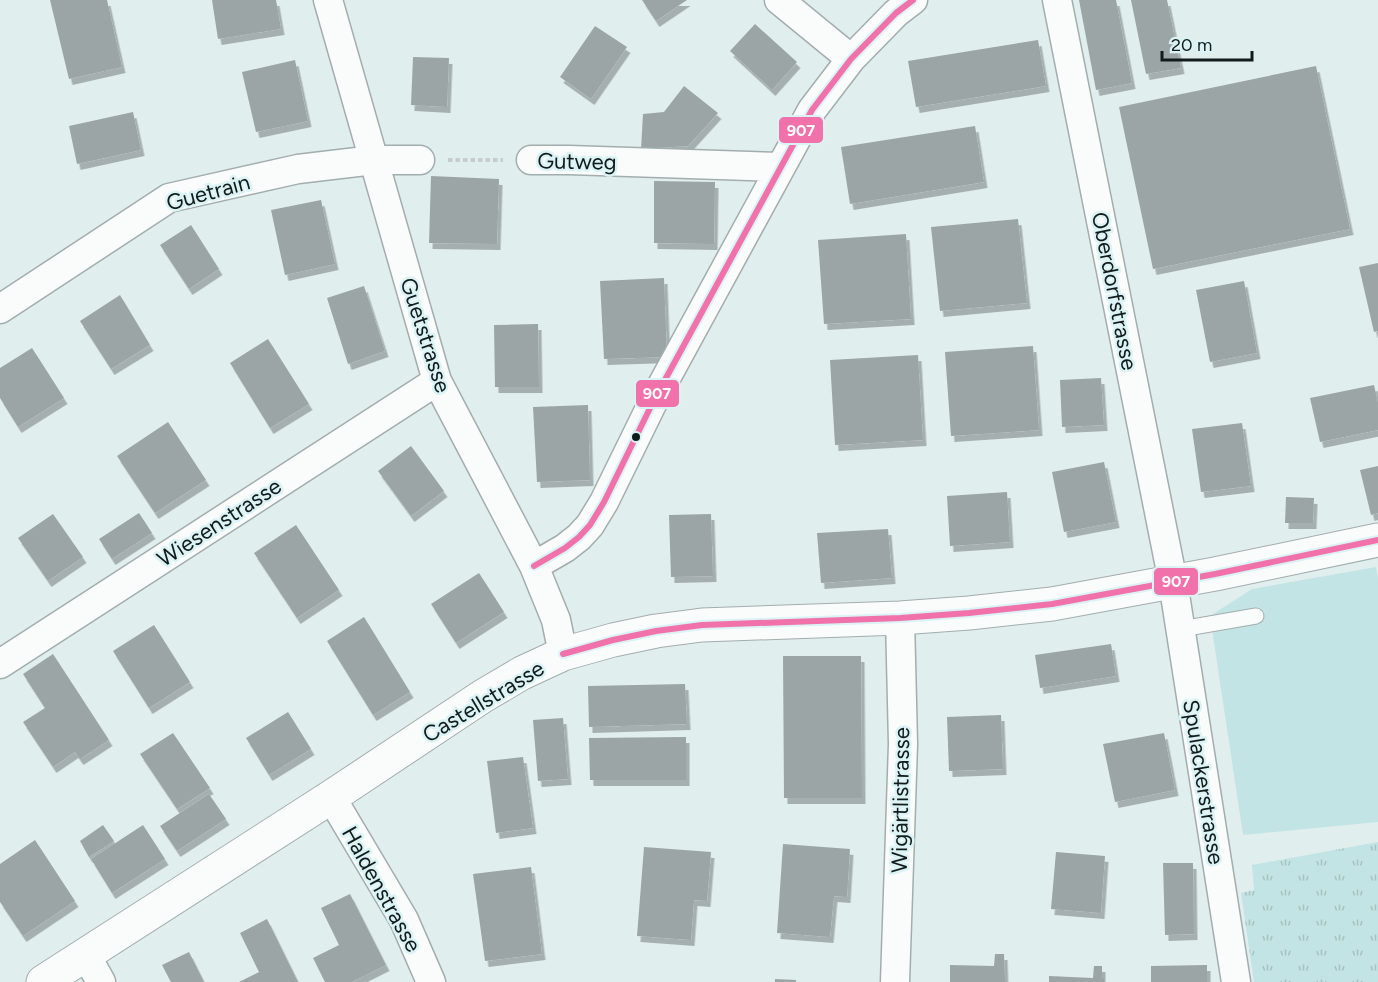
<svg xmlns="http://www.w3.org/2000/svg" width="1378" height="982" viewBox="0 0 1378 982" font-family="Figtree,sans-serif">
  <style>
    .park { fill: url(#park-tufts) }
    .pitch { fill: #c3e4e4 }
    .building { fill: #9ba5a5; filter: url(#shadow) }
    .lines { fill: none; stroke-linecap: round; stroke-linejoin: round }
    .service-casing { stroke: #a3adad; stroke-width: 17 }
    .minor-casing { stroke: #a3adad; stroke-width: 31 }
    .tertiary-casing { stroke: #a3adad; stroke-width: 35 }
    .path { stroke: #c7cccc; stroke-width: 4; stroke-dasharray: 4.5 3; stroke-linecap: butt }
    .service { stroke: #fafcfc; stroke-width: 15 }
    .minor { stroke: #fafcfc; stroke-width: 28 }
    .tertiary { stroke: #fafcfc; stroke-width: 33 }
    .bus-1-casing { stroke: #dbf3f4; stroke-width: 10 }
    .bus-1 { stroke: #f171ab; stroke-width: 6 }
    .bus-dot { fill: #121b1b; stroke: #dbf3f4; stroke-width: 2 }
    .labels { text-anchor: middle; stroke-width: 5; stroke-linejoin: round; paint-order: stroke }
    .street-label { font-size: 22px; fill: #121b1b; stroke: #dbf3f4 }
    .line-badge { stroke: #dbf3f4; stroke-width: 2 }
    .badge-label { font-size: 16px; text-anchor: middle; font-weight: bold; fill: #fff }
  </style>
  <defs>
    <pattern id="park-tufts" width="24" height="20" patternUnits="userSpaceOnUse" patternTransform="scale(1.5)"><rect width="24" height="20" fill="#c3e4e4"/><path d="M3 7l-1-3M5 7V3M7 7l1-3M15 17l-1-3M17 17v-4M19 17l1-3" fill="none" stroke="#a6c3c3"/></pattern>
    <filter id="shadow"><feDropShadow dx="3.5" dy="6" stdDeviation="0" flood-color="#0004"/></filter>
  </defs>
  <rect width="100%" height="100%" fill="#e1eeee"/>
  <path class="park" d="M1378,842V982H1254L1241,893L1254,890L1252,865Z"/>
  <path class="pitch" d="M1376,567L1378,577V822L1243,835L1210,616L1252,589Z"/>
  <path class="building" d="M50,0H107L122,67L69,79Z
    M212,0H276L281,29L218,39Z
    M642,0H687L656,21Z
    M1079,0H1116L1132,83L1096,90Z
    M1131,0H1167L1181,68L1146,74Z
    M755,24L797,62L772,90L730,51Z
    M595,26L627,47L591,99L560,77Z
    M1038,40L1046,86L916,107L908,61Z
    M413,57L449,58L447,107L411,105Z
    M295,60L308,121L256,132L242,72Z
    M1316,66L1350,229L1153,269L1119,107Z
    M684,86L718,113L688,146L641,149L643,114L664,112Z
    M133,112L141,150L77,164L69,126Z
    M975,126L984,182L850,204L841,147Z
    M431,176L499,179L497,244L429,243Z
    M654,181L715,182L714,244L654,243Z
    M321,200L335,264L285,275L271,210Z
    M1018,219L1027,303L940,311L931,227Z
    M191,225L219,269L189,289L160,245Z
    M906,234L911,319L824,324L818,240Z
    M1378,263V331L1374,332L1359,267Z
    M664,278L667,357L604,359L600,281Z
    M1244,281L1257,353L1210,362L1196,290Z
    M364,286L385,351L348,364L327,298Z
    M120,295L150,345L111,369L80,321Z
    M538,324L539,387H495L494,325Z
    M268,339L309,404L270,428L230,363Z
    M1033,346L1039,430L951,436L945,352Z
    M32,348L64,398L18,427L0,398V368Z
    M918,355L923,440L835,445L830,360Z
    M1101,378L1104,425L1062,427L1060,380Z
    M1374,385L1378,403V430L1320,442L1310,398Z
    M588,405L590,480L537,482L533,407Z
    M168,422L206,480L155,513L117,456Z
    M1242,423L1251,486L1201,492L1192,429Z
    M411,446L444,491L411,516L378,471Z
    M1104,462L1116,522L1064,532L1052,472Z
    M1378,466V513L1371,515L1360,470Z
    M1007,492L1010,542L950,546L947,496Z
    M1286,497L1314,498L1313,523H1285Z
    M139,513L152,533L112,559L99,539Z
    M53,514L83,557L48,581L18,538Z
    M711,514L713,576L671,577L669,515Z
    M296,525L339,590L297,618L254,553Z
    M888,529L892,578L821,583L817,533Z
    M479,573L504,612L456,643L431,604Z
    M364,617L410,692L373,715L327,641Z
    M154,625L190,682L149,708L113,651Z
    M1111,644L1116,676L1040,688L1035,655Z
    M53,654L109,740L80,759L75,752L53,767L23,722L45,708L23,674Z
    M783,656H861L862,798H784Z
    M685,684L687,724L589,727L588,686Z
    M288,712L311,749L269,775L246,738Z
    M1001,715L1003,769L949,771L947,717Z
    M563,718L568,779L538,781L533,720Z
    M173,733L210,788L177,809L140,754Z
    M1164,733L1175,790L1115,802L1103,744Z
    M686,737V780H590L589,738Z
    M523,757L533,828L496,833L487,761Z
    M209,794L226,819L177,851L160,826Z
    M103,825L114,841L89,857L80,841Z
    M143,825L165,859L112,893L91,859Z
    M35,840L75,901L23,936L0,902V864Z
    M783,844L850,849L847,897L834,896L830,937L777,933Z
    M644,847L711,852L707,901L694,900L691,940L637,936Z
    M1056,852L1105,856L1101,913L1051,909Z
    M1163,863H1193L1194,934L1165,935Z
    M531,867L542,954L485,961L473,874Z
    M350,894L386,965L352,982H325L313,958L339,945L321,908Z
    M267,919L298,982H239L259,972L240,933Z
    M189,952L204,982H171L162,965Z
    M995,954H1004L1005,982H950V965L994,966Z
    M1207,965V982H1151V966Z
    M1094,966H1102V978H1104V982H1049V976L1093,978Z
    M775,979L796,980V982H775Z"/>
  <g class="lines">
    <g class="service-casing">
      <path id="service" d="M1181,629L1256,616"/>
    </g>
    <g class="minor-casing">
      <path id="minor" d="M328,0L437,381L534,566L556,620L563,654
        M779,0L851,59
        M1057,0L1173,582L1236,982
        M531,160H569L780,167
        M0,309L169,198L298,169L374,160H420
        M534,566L565,548L579,537L590,525L604,502L654,400L812,110L851,59L896,13L913,0
        M0,664L437,381
        M331,797L404,920L431,982
        M86,955L101,982
        M895,982L903,744L900,618"/>
    </g>
    <g class="tertiary-casing">
      <path id="tertiary" d="M43,982L331,797L483,696L522,673L563,654L613,640L656,631L702,625L900,618L969,613L1052,604L1215,574L1378,540"/>
    </g>
    <path class="path" d="M448,160H503"/>
    <use href="#service" class="service"/>
    <use href="#minor" class="minor"/>
    <use href="#tertiary" class="tertiary"/>
    <g class="bus-1-casing">
      <path id="bus-1" d="M534,566L565,548L579,537L590,525L604,502L654,400L812,110L851,59L896,13L913,0
        M563,654L613,640L656,631L702,625L900,618L969,613L1052,604L1215,574L1378,540"/>
    </g>
    <use href="#bus-1" class="bus-1"/>
  </g>
  <circle class="bus-dot" cx="636" cy="437" r="5"/>
  <g class="labels">
    <g class="street-label">
      <text transform="translate(577 161) rotate(1)" y="8">Gutweg</text>
      <text transform="translate(208 192) rotate(-15)" y="8">Guetrain</text>
      <text transform="translate(1115 291) rotate(79)" y="8">Oberdorfstrasse</text>
      <text transform="translate(426 335) rotate(72)" y="8">Guetstrasse</text>
      <text transform="translate(219 522) rotate(-33)" y="8">Wiesenstrasse</text>
      <text transform="translate(483 701) rotate(-31)" y="8">Castellstrasse</text>
      <text transform="translate(1204 782) rotate(81)" y="8">Spulackerstrasse</text>
      <text transform="translate(900 800) rotate(-89)" y="8">Wigärtlistrasse</text>
      <text transform="translate(382 889) rotate(61)" y="8">Haldenstrasse</text>
    </g>
  </g>
  <g class="line-badge">
    <rect x="778" y="116" width="46" height="28" rx="6" fill="#f171ab"/>
    <rect x="635" y="379" width="45" height="29" rx="6" fill="#f171ab"/>
    <rect x="1153" y="567" width="46" height="29" rx="6" fill="#f171ab"/>
  </g>
  <g class="badge-label">
    <text x="801" y="136">907</text>
    <text x="657" y="399">907</text>
    <text x="1176" y="587">907</text>
  </g>
  <path d="M1162 51v9h90v-9" fill="none" stroke="#121b1b" stroke-width="3"/>
  <text x="1171" y="51" font-size="18" fill="#121b1b" stroke="#dbf3f4" stroke-width="4.5" paint-order="stroke">20 m</text>
</svg>
